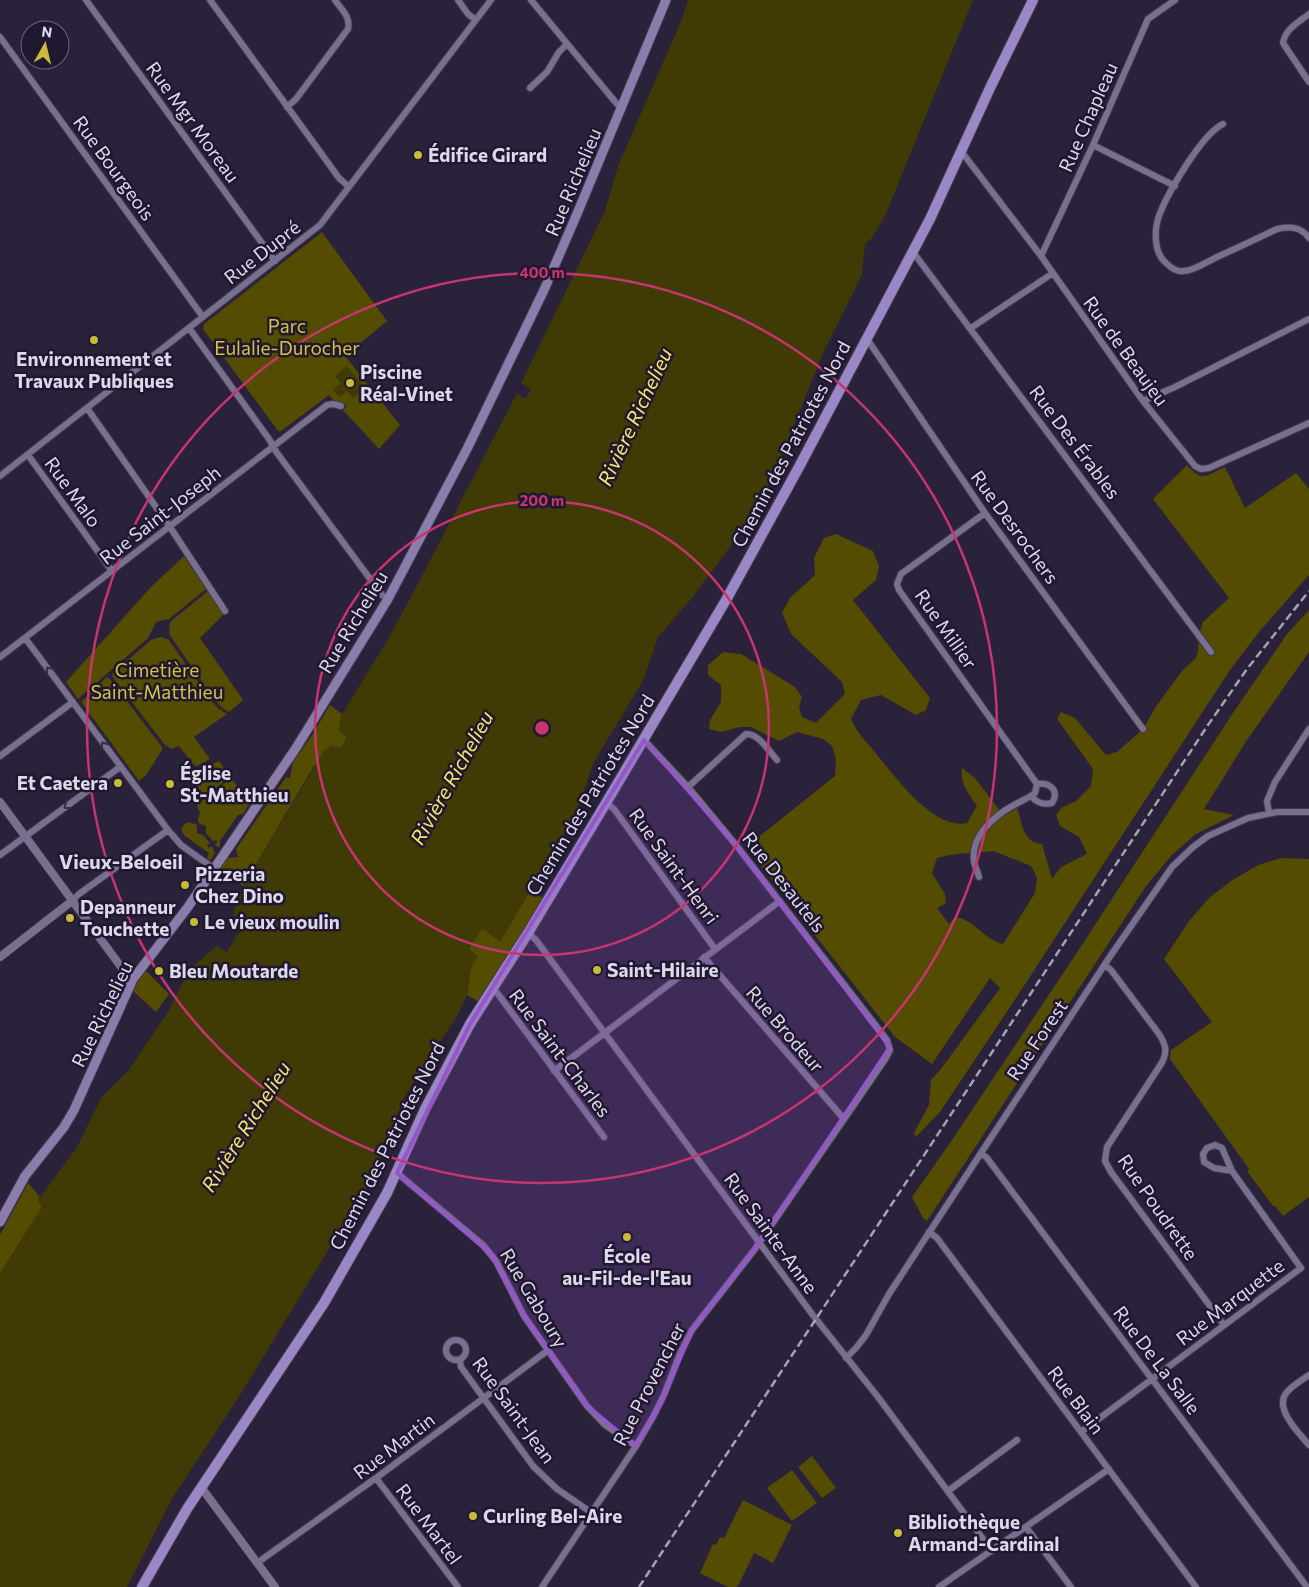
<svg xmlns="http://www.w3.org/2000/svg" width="1309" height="1587" viewBox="0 0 1309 1587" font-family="Commissioner,sans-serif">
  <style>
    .green { fill: #544c01; fill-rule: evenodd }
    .water { fill: #403a04 }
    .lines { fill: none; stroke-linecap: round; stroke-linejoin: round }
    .minor-casing { stroke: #433b51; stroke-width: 8 }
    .tertiary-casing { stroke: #433b51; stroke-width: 9 }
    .secondary-casing { stroke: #433b51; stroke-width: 11 }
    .primary-casing { stroke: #433b51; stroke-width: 12 }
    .minor { stroke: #79708f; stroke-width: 6 }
    .tertiary { stroke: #79708f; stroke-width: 8 }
    .secondary { stroke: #8a7cab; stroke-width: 9 }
    .primary { stroke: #9b87c6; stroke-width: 10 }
    .rail { stroke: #a7a1b5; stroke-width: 2.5; stroke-dasharray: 8 4; stroke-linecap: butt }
    .oneway { stroke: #362d48 }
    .marked { fill: #9457ca; fill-opacity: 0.2; stroke: #9457ca; stroke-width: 4; stroke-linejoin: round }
    .ring { fill: none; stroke: #c63570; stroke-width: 2.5 }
    .poi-dot { fill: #caba3a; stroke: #201730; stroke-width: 2 }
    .labels { text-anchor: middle; stroke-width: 5; stroke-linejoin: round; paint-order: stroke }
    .street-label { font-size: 19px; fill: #ddd8ea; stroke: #201730 }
    .poi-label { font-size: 19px; font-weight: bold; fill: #ddd8ea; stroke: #201730; text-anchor: start }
    .park-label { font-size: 19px; fill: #d3c343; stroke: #201730 }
    .water-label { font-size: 20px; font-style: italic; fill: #f6e66a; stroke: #201730 }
    .neighbourhood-label { font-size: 20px; font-weight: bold; fill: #ddd8ea; stroke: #201730 }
    .centre { fill: #c63570; stroke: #201730; stroke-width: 2.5 }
    .ring-label { font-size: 15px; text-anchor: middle; font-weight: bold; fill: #c63570; stroke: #201730; stroke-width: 5; stroke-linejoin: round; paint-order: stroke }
  </style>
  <rect width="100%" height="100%" fill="#2a213b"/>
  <path class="green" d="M322,232L387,321L345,356L400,425L379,449L343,410L347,406L334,401L329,395L281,431H278L203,329L204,324Z
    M1187,465C1203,483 1205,476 1225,467L1245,508L1296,473L1309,489V575L1259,632L1230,670L1016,998L940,1112L916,1137L914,1133L929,1105L931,1080L941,1069L1000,988L990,978L932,1064L895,1037L746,847L835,776L836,759L832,746L823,739L797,732L779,741L751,727H740L721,732L709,729L710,720L721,702V685L708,675V665L723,652L741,654L795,687L802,697L799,707L802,717L816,723L845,694L842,682L791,634L782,613L790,598L815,575L814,558L824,538L836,534L873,551L879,566L876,580L853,600L930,698L926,710L916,715L881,695L861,700L851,719C857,734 868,743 878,756C897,779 934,830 967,823L977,806C968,793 960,784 962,768L975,778L1004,816L1017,808C1023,824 1022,842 1042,844L1052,879L1061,867L1087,854L1079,837L1060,826L1056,815L1061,808L1076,801L1091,786L1093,769L1057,719L1061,712L1075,718L1106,755L1117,752L1143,729L1157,705L1182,671L1196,658L1198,651L1199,634L1203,622L1229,598L1153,499ZM993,851L1031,866L1037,878L1035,893L1003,944C984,940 974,919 955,917L949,924L937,908L946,903L945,894L932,873L937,858C955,853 974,853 993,851Z
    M184,556L206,589L169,619L156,622L148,638L78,699L66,682L151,587Z
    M208,591L224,614L200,638L243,700L229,712L222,708L214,699L169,634L170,622Z
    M1309,610V652L1247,740L1204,809L1234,815L1196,834L1172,855L1146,886L927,1221L923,1218L912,1197L950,1143L1074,957L1233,713L1287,634Z
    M160,637L168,639L213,703L218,708L227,714L194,737L210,759L197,766L194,765L179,746L171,749L165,745L112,676L113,673L151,640Z
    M107,677L110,679L162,747V750L146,775L139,781L81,702Z
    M330,705L342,714L339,730L347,738L341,747L314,766L243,886L220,868L228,858L238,857L236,849L286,777L290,778L293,762L311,737Z
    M219,761L230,777L204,797L188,776L196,771Z
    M231,778L250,803L243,814L238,815L220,841V847H217L215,844L217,842L216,840L213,841L206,833V826L200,824C195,819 200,817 200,812L197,807L199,803Z
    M190,822L192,824L195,823L197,826V833L203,835L210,843L207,845L209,848L212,846L215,853L210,861L207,858L209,853L185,836L181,830L184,824Z
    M1281,858L1309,859V1197L1283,1216L1276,1207L1273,1206L1247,1171L1249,1169L1170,1059L1171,1050L1212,1022L1164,959L1189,921L1209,898L1231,881L1258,865Z
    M530,891L545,899L479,1002L467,995L471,967L477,957L469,949L482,928L500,941Z
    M146,971L169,994L156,1012L133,991L139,980Z
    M28,1183L40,1197L38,1200L42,1207L0,1274V1235Z
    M812,1456L836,1488L822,1498L798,1467Z
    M792,1470L817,1503L792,1521L767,1488Z
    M743,1500L792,1525L773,1563L754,1553L739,1584L736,1587H728L700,1573L713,1544L716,1545L720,1537L724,1538Z"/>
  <path class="water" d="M688,0H973L885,216L871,239L865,244L862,275L824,351L767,491L730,547L691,599L658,637L643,681L594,762L575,815L500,941L482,928L469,949L477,956L471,968L467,995L456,1018L420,1071L403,1100L374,1175L242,1392L173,1497L127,1587H0V1274L42,1207L38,1200L77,1147L101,1098L128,1071L168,1012L178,991L191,968L217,946L227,952L245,923L233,916L237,899L243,886L324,751L331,746L341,747L347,738L339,730L342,714L387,641L422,576L517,393L525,399L531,390L521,383L605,211L618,166L682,19Z
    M347,366L365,389L353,398L347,391L339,397L333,389L341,383L335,376Z"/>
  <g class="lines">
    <g class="minor-casing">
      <path id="minor" d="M86,0L275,261
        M210,0L339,178L349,187
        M458,0L468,14L476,20
        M531,0L617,104L622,107
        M1309,14C1299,22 1285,29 1283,43L1309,82
        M0,37L203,317
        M530,88L547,72L559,52L567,44
        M287,107L296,99L348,29C351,17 341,9 335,0
        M1223,124C1202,134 1169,191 1160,213C1154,228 1153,252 1166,263C1170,267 1177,272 1183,271C1193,271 1205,263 1215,258C1235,249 1256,239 1277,229C1289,226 1301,226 1309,238
        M1093,145L1175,186
        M961,151L1041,256L1143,401L1195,466L1201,469L1209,468L1309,423
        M913,252L1211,652
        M1041,256L1093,145L1148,19L1175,0
        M189,328L269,439L277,453L382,595L388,599
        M971,328L1053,273
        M867,339L985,513L1143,729
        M1143,401L1175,387L1309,319
        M87,408L170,527L225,611
        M28,455L112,571
        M0,476L320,225L491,0
        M25,638L168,830L181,845L213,868
        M0,657L327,405L333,404L341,406
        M0,756L73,702
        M688,787L746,734C758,733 769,751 777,760
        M1031,796C1037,803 1043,805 1052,803C1060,790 1049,782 1037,784
        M606,803L614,809L715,949
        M1269,813L1267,801L1275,782L1309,729
        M0,855L120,767
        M979,877C978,872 975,867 974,862C970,836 994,816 1014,805C1021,801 1029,798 1035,793L1037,784L899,590L897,584L901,574L985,513
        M72,901L79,894L168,830
        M528,933L536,940L812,1314L878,1397L992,1551
        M704,957L844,1119
        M1105,965L1111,970L1159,1034C1166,1045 1168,1052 1161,1064L1107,1147L1105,1161L1111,1172L1224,1325
        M492,986L604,1137
        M554,1071L780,901
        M981,1153L987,1158L1307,1587
        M397,1173L483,1245L496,1261L524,1316L587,1406L605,1425L636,1446
        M929,1232L937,1238L1196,1587
        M446 1350a10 10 0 1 1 20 0a10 10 0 1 1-20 0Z
        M846,1358L856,1348L866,1335L889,1294L981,1153L1111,955L1172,867L1193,847L1208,836L1248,818L1277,812H1309
        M460,1360L461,1367L533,1466L557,1489L592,1513
        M1309,1375C1302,1380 1293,1385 1287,1392C1273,1408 1299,1433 1309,1445
        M1081,1432L1301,1268L1232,1171L1222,1148L1215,1145L1207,1148L1203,1154L1204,1162L1214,1168L1232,1171
        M376,1478L458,1587
        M948,1491L1017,1440
        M1026,1527L1071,1587
        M257,1563L376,1478L547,1351
        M542,1587L636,1446L653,1417L664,1395L680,1354L692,1330L755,1249L886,1058L890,1050L887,1040L736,845L688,787L644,740
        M939,1587L1109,1469"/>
    </g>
    <g class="tertiary-casing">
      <path id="tertiary" d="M0,802L127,975L133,979
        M0,957L72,901
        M201,1487L275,1587"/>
    </g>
    <g class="secondary-casing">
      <path id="secondary" d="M0,1222L25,1176L64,1127L74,1110L133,979L188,907L296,748L388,599L468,447L544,290L577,214L666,0"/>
    </g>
    <g class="primary-casing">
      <path id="primary" d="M142,1587L187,1509L324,1303L387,1193L425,1109L470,1024L528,933L606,803L726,600L799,467L930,219L990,88L1033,0"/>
    </g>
    <use href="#minor" class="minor"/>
    <use href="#tertiary" class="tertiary"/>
    <use href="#secondary" class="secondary"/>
    <use href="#primary" class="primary"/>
    <path class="rail" d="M639,1587L1208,725L1247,669L1309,591"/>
  </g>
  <defs><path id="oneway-chevron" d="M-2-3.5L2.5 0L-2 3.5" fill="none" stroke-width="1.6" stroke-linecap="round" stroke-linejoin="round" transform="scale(1.25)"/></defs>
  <g class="oneway">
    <use href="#oneway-chevron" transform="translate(49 670) rotate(-127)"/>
    <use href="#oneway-chevron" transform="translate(104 745) rotate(-126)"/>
    <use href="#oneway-chevron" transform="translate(67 806) rotate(144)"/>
  </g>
  <path class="marked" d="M644,740L736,845L890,1047L760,1242L692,1330L660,1405L636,1446L587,1406L524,1316L491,1254L397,1173L470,1024Z"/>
  <g class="ring">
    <circle cx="542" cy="728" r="227"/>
    <circle cx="542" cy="728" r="455"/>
  </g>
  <g class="poi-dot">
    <circle cx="418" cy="155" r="5"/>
    <circle cx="94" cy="340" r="5"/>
    <circle cx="350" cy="383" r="5"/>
    <circle cx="118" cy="783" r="5"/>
    <circle cx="170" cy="784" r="5"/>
    <circle cx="185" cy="885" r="5"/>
    <circle cx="70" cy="918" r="5"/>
    <circle cx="194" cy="922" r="5"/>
    <circle cx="597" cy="970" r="5"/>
    <circle cx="159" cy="971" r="5"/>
    <circle cx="627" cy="1237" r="5"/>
    <circle cx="473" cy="1516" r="5"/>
    <circle cx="898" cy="1533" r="5"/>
  </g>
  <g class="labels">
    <g class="street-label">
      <text transform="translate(1088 117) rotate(-66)" y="7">Rue Chapleau</text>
      <text transform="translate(193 122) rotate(54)" y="7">Rue Mgr Moreau</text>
      <text transform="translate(114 168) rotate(54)" y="7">Rue Bourgeois</text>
      <text transform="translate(573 182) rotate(-67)" y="7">Rue Richelieu</text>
      <text transform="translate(262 252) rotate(-38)" y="7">Rue Dupré</text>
      <text transform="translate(1126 351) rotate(54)" y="7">Rue de Beaujeu</text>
      <text transform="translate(1075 442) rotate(53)" y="7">Rue Des Érables</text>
      <text transform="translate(791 444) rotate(-62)" y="7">Chemin des Patriotes Nord</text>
      <text transform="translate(73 492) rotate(54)" y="7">Rue Malo</text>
      <text transform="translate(160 515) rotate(-38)" y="7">Rue Saint-Joseph</text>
      <text transform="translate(1015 527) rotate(54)" y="7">Rue Desrochers</text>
      <text transform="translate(353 622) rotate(-59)" y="7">Rue Richelieu</text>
      <text transform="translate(946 629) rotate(55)" y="7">Rue Millier</text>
      <text transform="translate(590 795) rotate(-59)" y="7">Chemin des Patriotes Nord</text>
      <text transform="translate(674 866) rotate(54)" y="7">Rue Saint-Henri</text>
      <text transform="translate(784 882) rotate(52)" y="7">Rue Desautels</text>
      <text transform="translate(102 1014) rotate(-64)" y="7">Rue Richelieu</text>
      <text transform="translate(785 1029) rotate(49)" y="7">Rue Brodeur</text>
      <text transform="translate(1037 1040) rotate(-56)" y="7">Rue Forest</text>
      <text transform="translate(560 1053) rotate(53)" y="7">Rue Saint-Charles</text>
      <text transform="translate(387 1146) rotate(-63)" y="7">Chemin des Patriotes Nord</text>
      <text transform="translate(1158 1207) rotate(55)" y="7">Rue Poudrette</text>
      <text transform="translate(771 1233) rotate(54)" y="7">Rue Sainte-Anne</text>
      <text transform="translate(534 1298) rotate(59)" y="7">Rue Gaboury</text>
      <text transform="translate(1230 1302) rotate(-37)" y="7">Rue Marquette</text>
      <text transform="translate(1157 1360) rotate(53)" y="7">Rue De La Salle</text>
      <text transform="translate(649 1384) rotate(-63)" y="7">Rue Provencher</text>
      <text transform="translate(1076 1400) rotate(53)" y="7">Rue Blain</text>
      <text transform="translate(514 1410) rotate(54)" y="7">Rue Saint-Jean</text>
      <text transform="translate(394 1446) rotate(-37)" y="7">Rue Martin</text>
      <text transform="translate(429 1524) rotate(53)" y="7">Rue Martel</text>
    </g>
    <g class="poi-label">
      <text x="428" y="162">Édifice Girard</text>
      <text x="94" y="366" text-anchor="middle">Environnement et<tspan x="94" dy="22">Travaux Publiques</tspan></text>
      <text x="360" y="379">Piscine<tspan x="360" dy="22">Réal-Vinet</tspan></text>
      <text x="180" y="780">Église<tspan x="180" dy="22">St-Matthieu</tspan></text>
      <text x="108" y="790" text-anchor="end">Et Caetera</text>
      <text x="195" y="881">Pizzeria<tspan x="195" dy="22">Chez Dino</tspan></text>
      <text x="80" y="914">Depanneur<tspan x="80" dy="22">Touchette</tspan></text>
      <text x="204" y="929">Le vieux moulin</text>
      <text x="607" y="977">Saint-Hilaire</text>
      <text x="169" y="978">Bleu Moutarde</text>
      <text x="627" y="1263" text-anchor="middle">École<tspan x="627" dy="22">au-Fil-de-l'Eau</tspan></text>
      <text x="483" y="1523">Curling Bel-Aire</text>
      <text x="908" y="1529">Bibliothèque<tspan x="908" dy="22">Armand-Cardinal</tspan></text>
    </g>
    <g class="park-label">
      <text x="287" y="333">Parc<tspan x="287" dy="22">Eulalie-Durocher</tspan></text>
      <text x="157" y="677">Cimetière<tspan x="157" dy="22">Saint-Matthieu</tspan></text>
    </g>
    <g class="water-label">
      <text transform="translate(635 417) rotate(-65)" y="7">Rivière Richelieu</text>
      <text transform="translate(452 778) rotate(-61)" y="7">Rivière Richelieu</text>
      <text transform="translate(246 1127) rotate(-58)" y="7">Rivière Richelieu</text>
    </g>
    <g class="neighbourhood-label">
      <text x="121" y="869">Vieux-Beloeil</text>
    </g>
  </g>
  <circle cx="542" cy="728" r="8" class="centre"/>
  <g class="ring-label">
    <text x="542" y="278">400 m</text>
    <text x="542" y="506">200 m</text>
  </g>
  <g transform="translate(45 45) rotate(8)"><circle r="24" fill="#201730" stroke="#6c647a"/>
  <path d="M0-4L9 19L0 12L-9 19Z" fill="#caba3a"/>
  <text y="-8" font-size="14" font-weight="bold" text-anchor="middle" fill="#ddd8ea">N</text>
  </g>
</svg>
